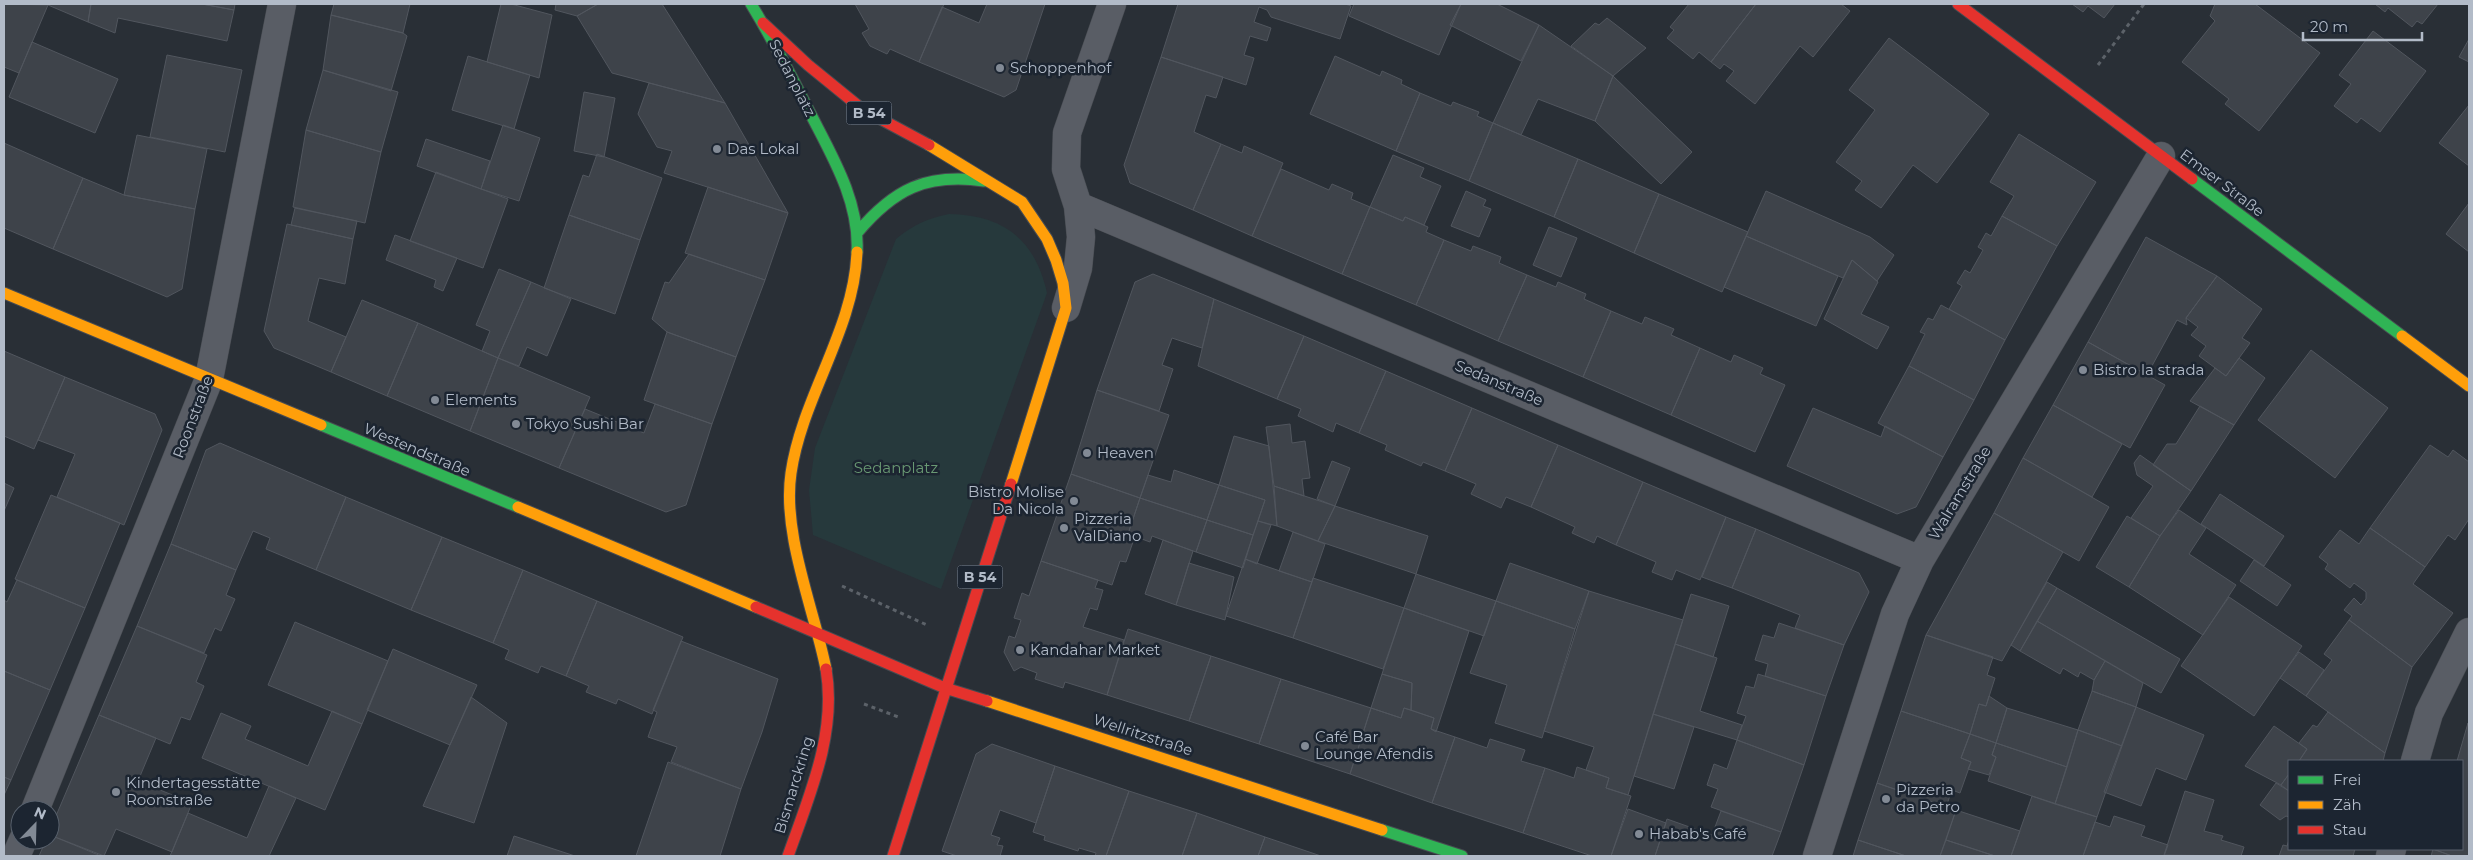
<svg xmlns="http://www.w3.org/2000/svg" width="2473" height="860" viewBox="0 0 2473 860" font-family="Montserrat,sans-serif">
  <style>
    .green { fill: #26393c }
    .building { fill: #3e434a; stroke: #51565e }
    .lines { fill: none; stroke-linecap: round; stroke-linejoin: round }
    .street-casing { stroke: #474b51; stroke-width: 29 }
    .fast-casing { stroke: #474b51; stroke-width: 13 }
    .slow-casing { stroke: #474b51; stroke-width: 13 }
    .jam-casing { stroke: #474b51; stroke-width: 13 }
    .path { stroke: #5c6269; stroke-width: 3; stroke-dasharray: 4 4; stroke-linecap: butt }
    .street { stroke: #595d65; stroke-width: 28 }
    .fast { stroke: #30b455; stroke-width: 11 }
    .slow { stroke: #ff9f0a; stroke-width: 11 }
    .jam { stroke: #e5322d; stroke-width: 11 }
    .poi-dot { fill: #828a95; stroke: #1c2531; stroke-width: 2 }
    .labels { text-anchor: middle; stroke-width: 5; stroke-linejoin: round; paint-order: stroke }
    .shield { fill: #1c2531; stroke: #858e9b; stroke-width: 1 }
    .shield-label { font-size: 14px; font-weight: bold; fill: #b2bbc8 }
    .poi-label { font-size: 15px; fill: #b2bbc8; stroke: #1c2531; text-anchor: start }
    .street-label { font-size: 15px; fill: #b2bbc8; stroke: #1c2531 }
    .park-label { font-size: 15px; fill: #699973; stroke: #1c2531 }
  </style>
  <rect width="100%" height="100%" fill="#292f36"/>
  <path class="green" d="M949,214C1003,215 1035,239 1047,293L941,589L813,535L809,490L815,448L896,239C913,225 928,218 949,214Z"/>
  <path class="building" d="M4,4L48,5L19,73L4,67Z
    M49,4H91L88,22L48,5Z
    M91,4H202L234,10L227,41L118,18L115,33L88,22Z
    M202,4H235L234,10Z
    M334,4H410L403,33L331,15Z
    M501,4H511L552,15L539,78L487,62Z
    M556,4H598L577,16L555,10Z
    M598,4H662L725,103L612,73L577,16Z
    M855,4H944L919,62L890,49L887,54L870,46L862,33L869,29Z
    M987,4H1045L1016,90L1004,97L919,62L942,7L979,23Z
    M1178,4H1345L1351,6L1340,39L1271,17L1267,10L1259,7L1254,22L1271,28L1267,41L1250,36L1244,55L1254,58L1246,85L1161,57Z
    M1354,4H1461L1439,55L1349,16Z
    M1461,4H1497L1539,25L1521,61L1450,25Z
    M1689,4H1756L1711,62L1699,52L1693,59L1667,38L1674,30L1670,27Z
    M1756,4H1841L1850,11L1813,57L1800,46L1755,104L1726,81L1734,71L1724,64L1720,69L1711,62Z
    M2072,4H2115L2104,18L2088,6L2083,12Z
    M2215,4H2255L2320,53L2259,131L2225,104L2229,99L2182,62L2215,21L2210,16Z
    M2375,4H2438L2422,24L2417,21L2412,27L2388,8L2385,12Z
    M331,15L403,33L407,36L391,91L323,70Z
    M1607,18L1646,48L1613,76L1571,46L1595,23L1599,25Z
    M1539,25L1613,76L1595,121L1538,99L1521,135L1493,123Z
    M2373,31L2426,71L2380,132L2361,118L2357,123L2334,106L2351,84L2339,75Z
    M1889,38L1989,114L1937,183L1913,165L1881,208L1855,190L1862,181L1836,162L1875,110L1849,90Z
    M2469,39V62L2459,57Z
    M32,42L118,79L95,133L9,97Z
    M167,55L242,70L225,152L150,137Z
    M468,56L530,75L514,129L452,110Z
    M1335,56L1380,76L1382,71L1402,80L1401,84L1420,93L1396,151L1310,114Z
    M1161,57L1223,77L1216,98L1206,95L1194,132L1221,144L1193,210L1130,183L1124,165Z
    M323,70L398,92L381,152L306,130Z
    M1613,76L1692,152L1661,184L1595,121Z
    M649,83L725,103L788,213L664,173L672,151L657,147L638,114Z
    M584,92L615,98L604,157L574,151Z
    M1420,93L1451,106L1453,102L1479,112L1477,116L1493,123L1469,181L1396,151Z
    M2469,105V166L2439,143Z
    M1493,123L1578,159L1554,217L1469,181Z
    M503,125L540,138L519,201L481,189Z
    M306,130L381,152L365,223L293,207Z
    M2019,134L2096,182L2057,246L2002,216L2014,196L1990,182Z
    M137,135L207,149L195,209L124,195Z
    M426,139L490,161L481,189L417,166Z
    M4,143L83,178L53,249L4,228Z
    M1221,144L1242,153L1244,146L1283,163L1252,236L1193,210Z
    M597,154L662,178L640,240L569,215L583,175L589,177Z
    M1393,155L1424,168L1420,177L1441,186L1424,225L1405,217L1403,221L1370,207Z
    M1578,159L1659,194L1634,253L1554,217Z
    M1281,169L1329,190L1332,184L1353,193L1351,199L1370,207L1342,274L1252,236Z
    M436,172L508,199L483,268L410,241Z
    M83,178L124,195L195,209L182,289L167,297L53,249Z
    M708,187L788,213L765,280L685,253Z
    M1466,191L1486,200L1483,206L1491,209L1479,237L1451,226Z
    M1766,191L1870,237L1894,255L1877,281L1852,260L1843,278L1746,236Z
    M1659,194L1748,232L1722,292L1634,253Z
    M2469,203V252L2446,234Z
    M1370,207L1403,221L1405,217L1428,227L1426,232L1444,240L1416,305L1342,274Z
    M295,208L357,221L353,239L291,225Z
    M569,215L640,240L615,314L544,288Z
    M2002,216L2057,246L2005,340L1949,309L1962,286L1957,283L1965,270L1970,273L1983,250L1978,247L1986,233L1991,236Z
    M287,224L353,239L345,284L319,278L308,321L346,337L331,372L274,348L264,331Z
    M1549,227L1577,238L1561,277L1533,265Z
    M395,235L457,258L443,291L434,287L436,280L386,260Z
    M1746,236L1838,276L1816,326L1724,287Z
    M2146,237L2217,276L2186,318L2187,325L2177,320L2147,375L2088,342Z
    M1444,240L1471,251L1473,246L1501,257L1499,263L1527,275L1498,341L1416,305Z
    M689,254L765,280L736,357L667,332L652,319L665,282L669,283Z
    M1852,260L1878,282L1861,314L1889,327L1877,349L1824,319Z
    M499,269L531,282L498,358L482,351L490,331L476,325Z
    M1153,274L1214,299L1202,348L1172,338L1162,365L1173,369L1159,411L1097,390L1135,282Z
    M1527,275L1556,287L1558,282L1586,294L1584,299L1611,311L1583,377L1498,341Z
    M2217,276L2262,309L2242,338L2250,343L2226,376L2199,356L2206,346L2191,335L2198,327L2186,318Z
    M531,282L571,299L547,356L527,347L519,366L498,358Z
    M1214,299L1304,336L1277,399L1198,366Z
    M362,300L418,323L387,396L331,372Z
    M1941,305L2005,340L1974,400L1909,366L1925,334L1920,332L1928,318L1933,320Z
    M1611,311L1642,324L1645,317L1674,329L1671,335L1700,348L1671,415L1583,377Z
    M418,323L498,358L470,431L387,396Z
    M667,332L736,357L712,424L644,400Z
    M1304,336L1386,371L1359,433L1336,423L1333,432L1298,416L1301,409L1277,399Z
    M2088,342L2165,385L2130,448L2053,405Z
    M1700,348L1731,362L1734,355L1763,368L1760,374L1785,385L1755,452L1671,415Z
    M2311,350L2388,408L2335,478L2258,420Z
    M4,351L65,377L34,449L4,436Z
    M498,358L590,397L559,468L470,431Z
    M2239,358L2265,378L2234,425L2190,401L2215,368L2226,376Z
    M1909,366L1974,400L1943,457L1878,423Z
    M1386,371L1472,408L1445,471L1423,462L1421,466L1385,450L1387,445L1359,433Z
    M65,377L155,414L162,430L124,525L57,497L75,454L38,440Z
    M1097,390L1169,415L1140,498L1071,474Z
    M655,404L712,424L686,505L666,512L559,468L585,409L644,433Z
    M2053,405L2122,444L2092,497L2023,458Z
    M2200,406L2234,425L2191,491L2153,465L2167,444H2176Z
    M1472,408L1558,445L1531,507L1506,497L1501,508L1471,494L1476,484L1445,471Z
    M1813,408L1881,437L1885,426L1943,457L1916,507L1897,514L1787,466Z
    M1290,424L1292,443L1305,441L1310,478L1302,479L1304,496L1274,486L1266,427Z
    M1234,436L1269,446L1277,526L1258,521L1265,500L1219,485Z
    M220,443L346,497L316,570L266,549L270,538L253,531L236,570L171,544L206,450Z
    M1558,445L1643,482L1616,545L1597,536L1594,543L1572,533L1575,527L1531,507Z
    M2430,445L2448,457L2453,450L2469,462V519L2455,540L2448,535L2425,567L2370,528Z
    M2140,455L2191,491L2160,536L2131,518L2153,486L2137,475L2134,463Z
    M2023,458L2109,507L2079,561L1994,513Z
    M1332,461L1350,468L1335,506L1317,499Z
    M1174,470L1219,485L1207,520L1140,498L1148,475L1171,482Z
    M1071,474L1140,498L1126,540L1133,542L1126,562L1120,561L1112,585L1041,561Z
    M1643,482L1726,517L1700,580L1676,570L1672,580L1652,572L1656,562L1616,545Z
    M4,483L14,488L4,511Z
    M1219,485L1265,500L1253,535L1207,520Z
    M1274,486L1335,506L1318,541L1277,526Z
    M2220,494L2284,536L2264,566L2201,524Z
    M51,495L120,523L85,608L15,579Z
    M346,497L442,537L411,610L316,570Z
    M1140,498L1207,520L1196,552L1152,536L1150,542L1139,538L1137,543L1126,540Z
    M1335,506L1428,536L1416,574L1318,541Z
    M2179,510L2206,528L2189,554L2236,585L2203,635L2129,587L2160,536Z
    M1994,513L2063,552L2002,661L1926,635Z
    M2127,516L2160,536L2129,587L2096,567Z
    M1726,517L1756,529L1732,588L1702,577Z
    M1207,520L1253,535L1243,568L1196,552Z
    M1258,521L1271,525L1257,564L1245,559Z
    M2370,528L2425,567L2413,584L2453,613L2412,667L2349,620L2352,616L2344,610L2354,598L2361,605L2366,599V592L2354,583L2350,588L2325,569L2328,564L2319,557L2340,530L2359,544Z
    M1756,529L1859,573L1869,592L1844,645L1795,628L1800,615L1732,588Z
    M1293,532L1325,544L1312,582L1279,571Z
    M442,537L523,570L493,643L411,610Z
    M1163,540L1193,551L1176,605L1145,594Z
    M171,544L236,570L226,595L235,599L221,631L215,628L204,653L137,626Z
    M1245,559L1312,582L1293,638L1226,616Z
    M2254,560L2291,585L2277,606L2240,581Z
    M1041,561L1098,580L1095,588L1103,590L1097,610L1090,608L1083,627L1124,640L1107,695L1065,682L1063,688L1035,679L1037,673L1021,667L1014,671L1004,652L1009,636L1015,638L1021,620L1014,618L1022,593L1029,596Z
    M1189,563L1234,577L1225,620L1176,605Z
    M1510,563L1589,591L1575,629L1496,601Z
    M523,570L597,601L566,676L541,666L538,673L505,659L509,650L493,643Z
    M1416,574L1496,601L1484,636L1404,608Z
    M1313,578L1404,608L1383,669L1293,638Z
    M17,580L85,608L50,690L4,671V600L7,602Z
    M2047,582L2057,588L2020,651L2011,645Z
    M2057,588L2180,659L2161,693L2037,621Z
    M1589,591L1683,620L1628,795L1606,788L1609,778L1586,770L1594,747L1544,731Z
    M1691,594L1729,606L1713,657L1675,644Z
    M2229,597L2302,646L2254,716L2181,666Z
    M597,601L683,637L652,714L618,699L616,704L586,692L589,686L566,676Z
    M1496,601L1575,629L1542,738L1495,723L1507,685L1470,673Z
    M1404,608L1469,631L1436,732L1431,729L1434,718L1411,710L1412,683L1382,674Z
    M2349,620L2412,667L2385,753L2306,696L2332,660L2324,654Z
    M2037,621L2105,661L2094,680L2080,672L2078,677L2063,668L2060,674L2020,651Z
    M295,622L388,661L362,724L268,685Z
    M1779,623L1844,645L1826,696L1765,676L1768,664L1755,660L1763,635L1774,638Z
    M137,626L207,655L196,682L204,686L190,720L181,717L170,744L99,715Z
    M1128,629L1211,656L1189,721L1107,695Z
    M1926,635L1993,657L1987,675L1995,678L1986,706L1979,704L1970,734L1901,711Z
    M681,641L778,679L762,732L741,789L671,762L677,747L648,737L657,712L653,710Z
    M1675,644L1717,658L1700,711L1742,725L1737,740L1653,714Z
    M393,649L477,685L450,745L367,710Z
    M2299,652L2324,670L2306,696L2280,678Z
    M1211,656L1281,679L1259,744L1189,721Z
    M2105,661L2143,683L2136,707L2092,691L2094,680Z
    M4,671L50,690L11,780L4,777Z
    M1382,674L1412,683L1411,710L1404,708L1401,718L1371,708Z
    M1758,674L1826,696L1804,765L1737,740L1746,716L1737,713L1746,686L1754,688Z
    M1281,679L1371,708L1350,774L1259,744Z
    M2092,691L2136,707L2122,746L2078,730Z
    M1989,696L2007,708L1996,743L1970,734L1979,704L1986,706Z
    M471,697L507,723L474,823L423,806Z
    M2136,707L2204,735L2186,780L2156,768L2141,806L2104,792Z
    M1371,708L1401,718L1404,708L1434,718L1431,729L1455,737L1432,803L1350,774Z
    M2007,708L2078,730L2067,767L1996,743Z
    M332,711L362,724L325,810L202,758L221,713L251,726L245,739L308,766Z
    M1901,711L1970,734L1961,758L1971,762L1960,793L1952,790L1946,807L1877,783Z
    M2328,712L2385,753L2383,761H2299L2307,749L2299,743L2313,725L2317,727Z
    M1653,714L1694,727L1674,789L1634,776Z
    M99,715L156,738L138,781L192,803L172,852L116,829L104,856L50,835V830Z
    M2468,723L2469,856H2452L2433,849H2462V761H2457Z
    M2274,726L2307,749L2299,761H2289V774L2281,785L2245,766Z
    M2078,730L2122,746L2097,817L2055,804Z
    M1970,734L1996,743L1992,755L1996,757L1989,775L1968,769L1971,762L1961,758Z
    M1455,737L1487,748L1490,739L1525,750L1521,761L1545,768L1523,833L1432,803Z
    M1737,740L1804,765L1781,832L1711,807L1718,789L1707,785L1714,764L1727,769Z
    M1996,743L2067,767L2055,804L1988,781L1996,757L1992,755Z
    M992,744L1055,766L1036,823L1000,810L991,835L1000,838L997,845L1003,846L1000,856H957L942,851L976,754Z
    M668,762L741,789L720,856H636Z
    M1055,766L1129,791L1106,856H1095L1096,853L1079,848L1078,851L1044,840L1045,836L1033,832Z
    M1577,767L1609,778L1606,788L1631,796L1611,856H1592L1523,833L1545,768L1574,778Z
    M2289,774V791L2281,785Z
    M4,777L11,780L4,795Z
    M1877,783L1956,810L1940,856H1906L1858,840Z
    M2276,783L2289,791V817L2286,816L2280,820L2260,805Z
    M269,786L296,798L269,856H170L188,813L247,838Z
    M1129,791L1197,813L1182,856H1106Z
    M2185,791L2214,800L2204,831L2223,836L2221,840L2244,847L2241,856L2164,855Z
    M2032,796L2097,817L2083,856H2011Z
    M1628,809L1666,823L1655,856H1611Z
    M1956,810L2020,831L2011,856H1995L1946,840Z
    M1721,811L1781,832L1772,856H1655L1667,819L1712,835Z
    M1197,813L1265,837L1258,856H1182Z
    M2114,816L2145,826L2141,836L2168,845L2164,856H2083L2095,822L2110,827Z
    M50,835L101,856H39L46,840H50Z
    M514,836L575,856H507Z
    M1265,837L1321,856H1258Z
    M1858,840L1906,856H1853Z
    M1946,840L1995,856H1940Z
    M2289,840V849H2355L2353,856H2279L2283,845L2287,846Z
    M2433,849L2452,856H2431Z"/>
  <g class="lines">
    <g class="street-casing">
      <path id="street" d="M1078,206L1920,560
        M1066,308L1078,268L1081,237L1078,206L1066,169L1067,133L1112,4
        M2415,761L2429,713L2469,632
        M35,810L209,379L282,4
        M16,856L23,840
        M1817,856L1895,614L1920,560L2161,156
        M2390,856L2392,849"/>
    </g>
    <g class="fast-casing">
      <path id="fast" d="M751,4C771,37 789,71 806,105C829,151 860,199 857,252
        M2192,179L2402,336
        M857,233C894,189 926,173 984,181
        M321,425L518,507
        M1382,830L1462,856"/>
    </g>
    <g class="slow-casing">
      <path id="slow" d="M929,145L1022,202L1047,239L1056,260L1063,283L1066,308L1011,484
        M4,293L321,425
        M2402,336L2469,386
        M518,507L756,607
        M826,669C814,609 782,534 791,473C802,397 854,330 857,252
        M987,701L1382,830"/>
    </g>
    <g class="jam-casing">
      <path id="jam" d="M1958,4L2192,179
        M763,23L808,65L862,109L929,145
        M756,607L945,688L987,701
        M788,856C809,796 837,734 826,669
        M893,856L1011,484"/>
    </g>
    <path class="path" d="M2098,65L2144,4
      M842,586L929,626
      M864,704L901,718"/>
    <use href="#street" class="street"/>
    <use href="#fast" class="fast"/>
    <use href="#slow" class="slow"/>
    <use href="#jam" class="jam"/>
  </g>
  <g class="poi-dot">
    <circle cx="1000" cy="68" r="5"/>
    <circle cx="717" cy="149" r="5"/>
    <circle cx="2083" cy="370" r="5"/>
    <circle cx="435" cy="400" r="5"/>
    <circle cx="516" cy="424" r="5"/>
    <circle cx="1087" cy="453" r="5"/>
    <circle cx="1074" cy="501" r="5"/>
    <circle cx="1064" cy="528" r="5"/>
    <circle cx="1020" cy="650" r="5"/>
    <circle cx="1305" cy="746" r="5"/>
    <circle cx="116" cy="792" r="5"/>
    <circle cx="1886" cy="799" r="5"/>
    <circle cx="1639" cy="834" r="5"/>
  </g>
  <g class="labels">
    <g class="shield">
      <rect x="846.5" y="101.5" width="45" height="23" rx="4"/>
      <rect x="957.5" y="565.5" width="45" height="23" rx="4"/>
    </g>
    <g class="shield-label">
      <text x="869" y="118">B 54</text>
      <text x="980" y="582">B 54</text>
    </g>
    <g class="poi-label">
      <text x="1010" y="73">Schoppenhof</text>
      <text x="727" y="154">Das Lokal</text>
      <text x="2093" y="375">Bistro la strada</text>
      <text x="445" y="405">Elements</text>
      <text x="526" y="429">Tokyo Sushi Bar</text>
      <text x="1097" y="458">Heaven</text>
      <text x="1064" y="497" text-anchor="end">Bistro Molise<tspan x="1064" dy="17">Da Nicola</tspan></text>
      <text x="1074" y="524">Pizzeria<tspan x="1074" dy="17">ValDiano</tspan></text>
      <text x="1030" y="655">Kandahar Market</text>
      <text x="1315" y="742">Café Bar<tspan x="1315" dy="17">Lounge Afendis</tspan></text>
      <text x="126" y="788">Kindertagesstätte<tspan x="126" dy="17">Roonstraße</tspan></text>
      <text x="1896" y="795">Pizzeria<tspan x="1896" dy="17">da Petro</tspan></text>
      <text x="1649" y="839">Habab's Café</text>
    </g>
    <g class="street-label">
      <text transform="translate(792 78) rotate(63)" y="5">Sedanplatz</text>
      <text transform="translate(2222 183) rotate(37)" y="5">Emser Straße</text>
      <text transform="translate(1499 383) rotate(23)" y="5">Sedanstraße</text>
      <text transform="translate(193 417) rotate(-69)" y="5">Roonstraße</text>
      <text transform="translate(417 450) rotate(23)" y="5">Westendstraße</text>
      <text transform="translate(1960 493) rotate(-59)" y="5">Walramstraße</text>
      <text transform="translate(1143 735) rotate(18)" y="5">Wellritzstraße</text>
      <text transform="translate(794 785) rotate(-73)" y="5">Bismarckring</text>
    </g>
    <g class="park-label">
      <text x="896" y="473">Sedanplatz</text>
    </g>
  </g>
  <rect width="2473" height="860" fill="none" stroke="#b2bbc8" stroke-width="10"/>
  <rect x="2288" y="760" width="175" height="90" fill="#1c2531" stroke="#58616d"/>
  <rect x="2298" y="776" width="25" height="8" fill="#30b455" stroke="#58616d"/>
  <text x="2333" y="785" font-size="15" fill="#b2bbc8">Frei</text>
  <rect x="2298" y="801" width="25" height="8" fill="#ff9f0a" stroke="#58616d"/>
  <text x="2333" y="810" font-size="15" fill="#b2bbc8">Zäh</text>
  <rect x="2298" y="826" width="25" height="8" fill="#e5322d" stroke="#58616d"/>
  <text x="2333" y="835" font-size="15" fill="#b2bbc8">Stau</text>
  <g transform="translate(35 825) rotate(23)"><circle r="24" fill="#1c2531" stroke="#58616d"/>
  <path d="M0-4L9 19L0 12L-9 19Z" fill="#828a95"/>
  <text y="-8" font-size="14" font-weight="bold" text-anchor="middle" fill="#b2bbc8">N</text>
  </g>
  <path d="M2303 32v8h119v-8" fill="none" stroke="#b2bbc8" stroke-width="2.5"/>
  <text x="2310" y="32" font-size="15" fill="#b2bbc8" stroke="#1c2531" stroke-width="4" paint-order="stroke">20 m</text>
</svg>
